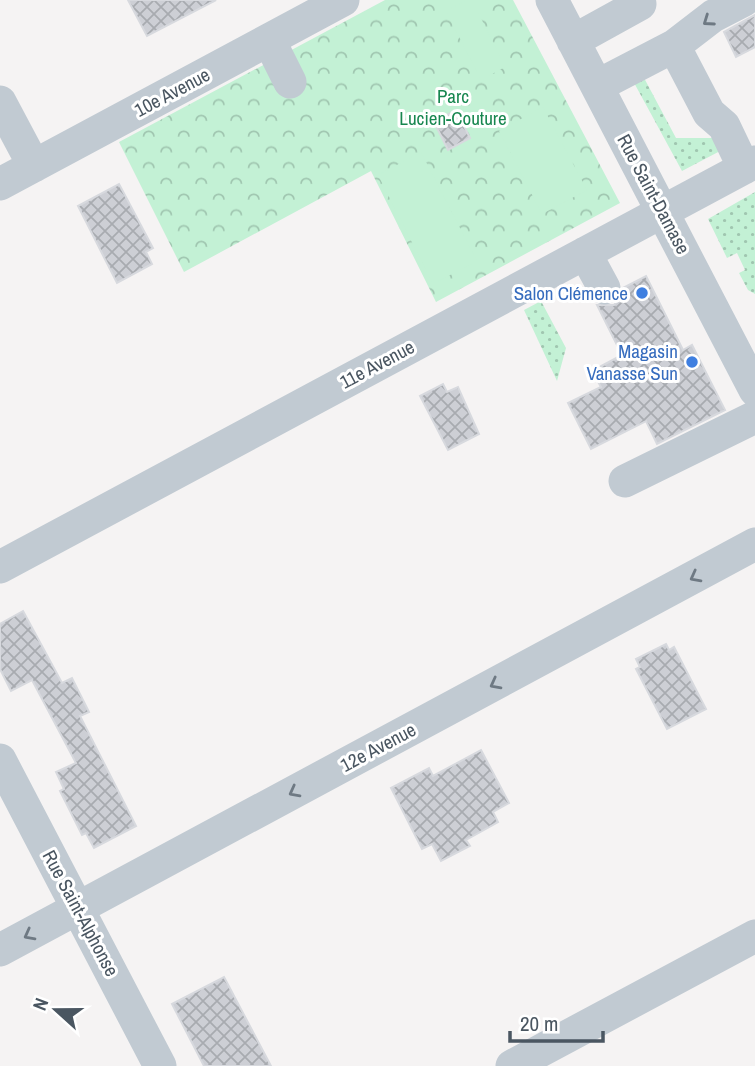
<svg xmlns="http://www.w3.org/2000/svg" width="755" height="1066" viewBox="0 0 755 1066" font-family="'Archivo Narrow',sans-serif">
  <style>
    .grass { fill: url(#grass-dots) }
    .park { fill: url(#park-crowns) }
    .garden { fill: #c3f1d5 }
    .building { fill: url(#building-cross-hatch); stroke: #d7d9de; stroke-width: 2 }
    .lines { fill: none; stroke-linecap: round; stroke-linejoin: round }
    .minor { stroke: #c1cad2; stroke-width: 33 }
    .oneway { stroke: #6e7983 }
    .shop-dot { fill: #3f7fe0; stroke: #fff; stroke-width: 2.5 }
    .labels { text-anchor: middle; stroke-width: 6; stroke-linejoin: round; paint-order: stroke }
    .street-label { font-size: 19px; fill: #4a5661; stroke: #fff }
    .park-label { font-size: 19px; fill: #17864f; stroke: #fff }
    .shop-label { font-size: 19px; fill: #366cbe; stroke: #fff; text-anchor: end }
  </style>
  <defs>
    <pattern id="grass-dots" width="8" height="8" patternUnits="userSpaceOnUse" patternTransform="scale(1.75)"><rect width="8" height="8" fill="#c3f1d5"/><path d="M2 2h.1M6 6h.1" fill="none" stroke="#a0c6b0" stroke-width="1.8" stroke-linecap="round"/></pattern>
    <pattern id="park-crowns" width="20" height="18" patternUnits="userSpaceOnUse" patternTransform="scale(1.75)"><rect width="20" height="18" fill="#c3f1d5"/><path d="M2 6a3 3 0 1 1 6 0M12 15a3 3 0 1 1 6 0" fill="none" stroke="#a0c6b0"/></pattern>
    <pattern id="building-cross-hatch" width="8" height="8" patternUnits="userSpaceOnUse" patternTransform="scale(1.75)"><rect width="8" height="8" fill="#cdcfd5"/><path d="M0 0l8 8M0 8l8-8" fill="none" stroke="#a8abb0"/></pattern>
  </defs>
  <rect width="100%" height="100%" fill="#f5f3f3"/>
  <path class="grass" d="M643,76L676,138H714L722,150L682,171L632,79Z
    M755,192V294L748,290L739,273L745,270L737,253L727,258L708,219Z
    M541,301L566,348L557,381L524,310Z"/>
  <path class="park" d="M385,0H513L620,203L436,302L371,171L184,272L119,142Z"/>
  <path class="garden" d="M467,0H472L505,67L481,80L446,11Z
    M543,107L587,190L542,214L499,131Z
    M421,152L477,261L433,284L378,175Z"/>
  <path class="building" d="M128,0H216L147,36Z
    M755,15V47L736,57L724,32Z
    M456,110L470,138L448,150L434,122Z
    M119,184L153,248L146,252L152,264L117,283L78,206Z
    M646,276L683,350L692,345L725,410L657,444L646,421L591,449L568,403L601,387L592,371L622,355L597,305H614L621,297L623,288Z
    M443,384L447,392L458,387L479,434L448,450L420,396Z
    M23,611L62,683L72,678L89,712L80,716L136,826L94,848L86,833L82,835L60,791L64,789L56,772L76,763L32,680L11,691L0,669V624Z
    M666,644L669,650L674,647L706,709L667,729L636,669L640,667L636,659Z
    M481,750L509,803L493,812L498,822L466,840L470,846L441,861L432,844L422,849L391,788L429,768L433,776Z
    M224,977L271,1066H204L172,1004Z"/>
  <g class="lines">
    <path class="minor" d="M552,0L755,390
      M269,40L290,82
      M573,41L640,4
      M674,46L713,16L744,0
      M597,86L674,46L709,113L724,126L744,168
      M0,102L34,166
      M0,184L343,0
      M585,253L604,288
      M625,481L755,417
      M0,567L755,162
      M0,760L160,1066
      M0,950L755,544
      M512,1066L755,936"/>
  </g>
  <defs><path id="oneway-chevron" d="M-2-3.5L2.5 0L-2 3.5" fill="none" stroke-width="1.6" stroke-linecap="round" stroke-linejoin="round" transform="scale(1.75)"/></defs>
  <g class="oneway">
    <use href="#oneway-chevron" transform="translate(708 21) rotate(145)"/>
    <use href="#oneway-chevron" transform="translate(695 577) rotate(152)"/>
    <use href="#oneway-chevron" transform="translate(495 684) rotate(152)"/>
    <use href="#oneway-chevron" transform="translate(294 792) rotate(152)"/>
    <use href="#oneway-chevron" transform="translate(29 935) rotate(152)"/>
  </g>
  <g class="shop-dot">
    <circle cx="642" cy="293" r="7"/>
    <circle cx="692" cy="362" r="7"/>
  </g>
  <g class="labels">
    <g class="street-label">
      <text transform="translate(172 92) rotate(-28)" y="7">10e Avenue</text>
      <text transform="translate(654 194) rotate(62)" y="7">Rue Saint-Damase</text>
      <text transform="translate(377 364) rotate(-28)" y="7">11e Avenue</text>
      <text transform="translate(378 747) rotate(-28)" y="7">12e Avenue</text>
      <text transform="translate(81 913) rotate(62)" y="7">Rue Saint-Alphonse</text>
    </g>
    <g class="park-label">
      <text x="453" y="103">Parc<tspan x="453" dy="22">Lucien-Couture</tspan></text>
    </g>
    <g class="shop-label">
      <text x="628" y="300">Salon Clémence</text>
      <text x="678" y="358">Magasin<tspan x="678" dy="22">Vanasse Sun</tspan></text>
    </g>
  </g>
  <g transform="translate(56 1010) rotate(291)" stroke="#ffffff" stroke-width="5" paint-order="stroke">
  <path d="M0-5L12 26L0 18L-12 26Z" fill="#4a5661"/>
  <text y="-10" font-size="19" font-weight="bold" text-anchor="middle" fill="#4a5661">N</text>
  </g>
  <path d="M510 1031v10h93v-10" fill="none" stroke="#4a5661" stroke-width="3.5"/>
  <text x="520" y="1031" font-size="21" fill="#4a5661" stroke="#ffffff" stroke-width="5" paint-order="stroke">20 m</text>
</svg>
